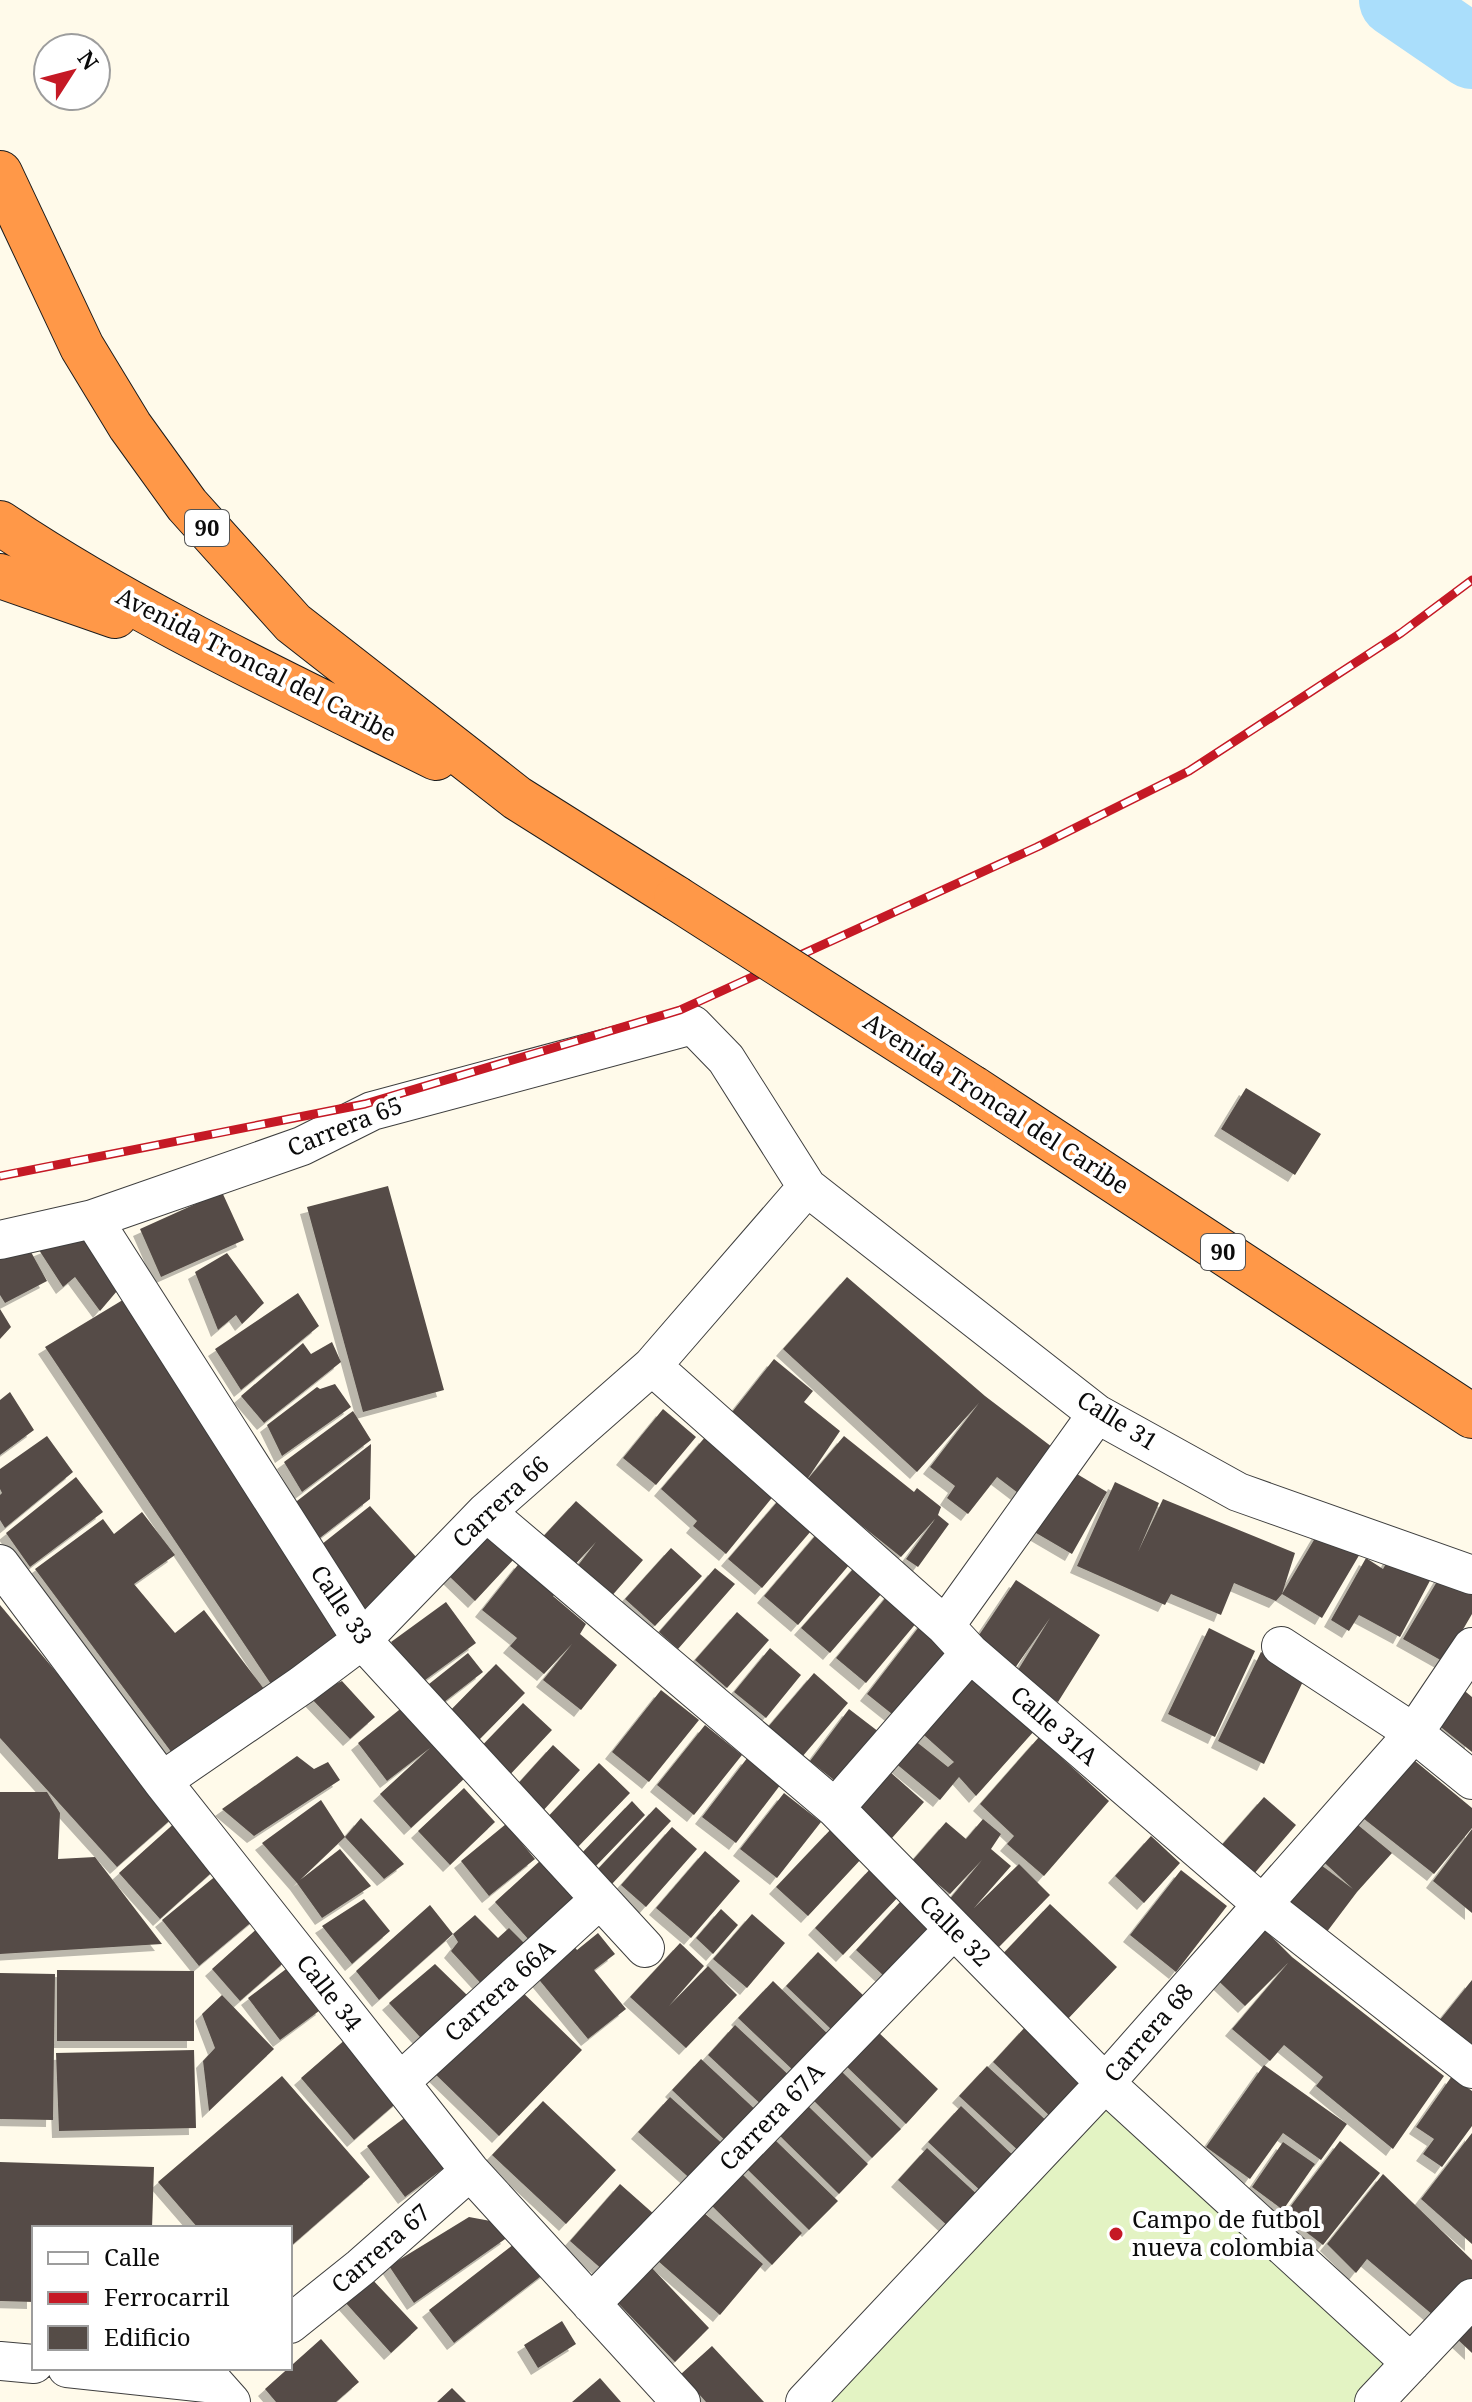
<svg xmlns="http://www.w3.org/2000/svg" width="1472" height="2402" viewBox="0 0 1472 2402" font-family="'Noto Serif',serif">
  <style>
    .pitch { fill: #e3f3c3 }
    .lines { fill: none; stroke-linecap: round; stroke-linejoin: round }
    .river { stroke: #aadefb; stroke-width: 74 }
    .building { fill: #554c47; filter: url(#shadow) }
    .street-casing { stroke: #3e3e3e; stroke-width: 40 }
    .highway-casing { stroke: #1c1c1c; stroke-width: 46 }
    .street { stroke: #fff; stroke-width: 38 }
    .highway { stroke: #ff9848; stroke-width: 44 }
    .rail-casing { stroke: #c51925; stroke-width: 9 }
    .rail { stroke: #fff; stroke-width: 6; stroke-dasharray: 18; stroke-linecap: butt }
    .highway-bridge-casing { stroke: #1c1c1c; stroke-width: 46; stroke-linecap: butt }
    .highway-bridge { stroke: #ff9848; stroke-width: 44 }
    .poi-dot { fill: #c51925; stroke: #fff; stroke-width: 3 }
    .labels { text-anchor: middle; stroke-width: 8; stroke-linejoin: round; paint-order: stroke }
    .shield { fill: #fff; stroke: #545454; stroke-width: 2 }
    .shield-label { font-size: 22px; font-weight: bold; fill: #0b0b0b }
    .street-label { font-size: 24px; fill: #0b0b0b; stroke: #fff }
    .poi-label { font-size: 24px; fill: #0b0b0b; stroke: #fff; text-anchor: start }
  </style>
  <defs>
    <filter id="shadow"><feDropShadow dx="-7" dy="7" stdDeviation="0" flood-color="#0004"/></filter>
  </defs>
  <rect width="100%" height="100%" fill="#fffaea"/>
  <path class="pitch" d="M1109,2100L1389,2368L1358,2402H827Z"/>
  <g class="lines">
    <path class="river" d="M1396,0L1472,52"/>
  </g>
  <path class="building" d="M1246,1088L1321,1134L1295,1175L1221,1129Z
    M388,1186L444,1390L363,1412L307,1207Z
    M222,1192L244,1240L161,1277L140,1229Z
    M88,1230L117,1291L100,1311L75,1277L63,1287L39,1250Z
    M26,1243L47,1281L5,1303L0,1295V1253Z
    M227,1253L264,1303L242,1324L236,1315L218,1330L195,1272Z
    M847,1277L985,1396L1052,1447L1018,1493L997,1477L968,1514L947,1498L955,1486L930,1467L979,1403L917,1472L783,1349Z
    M298,1293L319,1326L241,1390L215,1349Z
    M126,1298L346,1637L271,1684L45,1347Z
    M0,1309L11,1327L0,1339Z
    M332,1342L341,1362L264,1423L241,1396L303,1343L311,1354Z
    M774,1359L813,1391L804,1402L840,1431L806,1481L725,1421Z
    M335,1384L351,1407L282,1456L267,1425L317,1387L320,1389Z
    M10,1392L34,1430L0,1455V1400Z
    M663,1409L696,1437L656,1485L623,1458Z
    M353,1411L371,1440L302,1492L284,1462Z
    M47,1436L73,1472L5,1528L0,1520V1495L2,1493L0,1489V1469Z
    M706,1436L775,1494L726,1554L693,1526L697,1521L661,1489Z
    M844,1436L914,1492L917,1488L941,1507L938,1515L949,1524L918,1567L906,1559L935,1519L901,1557L806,1481Z
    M371,1444L370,1499L307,1548L284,1511Z
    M1067,1468L1107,1492L1072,1554L1031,1530Z
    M76,1477L103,1512L30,1567L6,1533Z
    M1115,1482L1159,1503L1138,1552L1163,1499L1295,1553L1282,1594L1276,1601L1234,1583L1221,1615L1171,1594L1165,1605L1077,1566Z
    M783,1495L817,1524L762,1588L728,1559Z
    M576,1501L643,1560L610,1598L576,1568L596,1542L570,1570L539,1541Z
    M370,1506L427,1569L370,1620L312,1552Z
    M142,1512L175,1555L134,1584L175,1633L204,1610L264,1689L175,1757L35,1569L103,1519L114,1534Z
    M1321,1528L1361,1552L1322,1618L1282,1594Z
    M821,1529L855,1558L798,1625L764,1596Z
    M490,1534L515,1558L475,1601L450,1577Z
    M671,1548L702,1576L655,1626L625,1599Z
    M1392,1553L1433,1575L1400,1637L1359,1615L1349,1631L1331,1620L1366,1558L1383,1569Z
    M861,1560L889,1585L830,1653L801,1628Z
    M521,1561L558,1591L553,1596L586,1624L580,1634L617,1665L581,1710L543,1680L572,1644L544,1674L510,1646L517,1638L482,1610Z
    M715,1568L735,1584L678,1649L659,1632Z
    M1442,1573L1472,1591V1614L1444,1662L1403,1639Z
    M1016,1580L1100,1635L1058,1702L1015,1675L1050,1618L1015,1668L975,1641Z
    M892,1590L923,1615L866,1683L836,1658Z
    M446,1602L476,1643L421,1683L391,1642Z
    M0,1605L176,1815L117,1867L0,1738Z
    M737,1612L769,1640L727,1688L695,1660Z
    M925,1619L961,1648L902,1722L867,1694Z
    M1209,1628L1255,1651L1215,1737L1168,1714Z
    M770,1648L801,1675L766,1718L734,1692Z
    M1261,1652L1306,1675L1264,1764L1218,1741Z
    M468,1653L483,1672L439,1706L424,1688Z
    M496,1664L525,1693L475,1744L446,1715Z
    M963,1670L1035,1730L976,1796L959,1777L940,1800L894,1762L913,1739L948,1767L954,1762L915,1727Z
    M814,1673L848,1703L802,1757L768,1727Z
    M342,1681L375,1717L350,1739L309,1696Z
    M1460,1687L1472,1697V1752L1432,1720Z
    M661,1690L699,1720L649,1782L612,1752Z
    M523,1703L552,1730L505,1780L476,1752Z
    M404,1706L465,1778L411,1828L380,1794L430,1748L387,1781L358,1743Z
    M849,1709L879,1732L839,1784L810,1761Z
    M705,1725L742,1755L694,1815L657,1785Z
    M1039,1737L1109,1801L1044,1876L1007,1844L1014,1836L980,1804Z
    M553,1745L580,1770L541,1813L514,1788Z
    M1403,1751L1472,1808V1828L1434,1874L1354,1811Z
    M297,1756L314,1769L328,1762L340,1780L254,1836L222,1809Z
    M748,1757L781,1784L736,1843L702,1817Z
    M599,1763L630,1793L574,1851L543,1822Z
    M889,1771L924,1802L892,1838L856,1807Z
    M464,1788L495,1822L450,1865L418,1831Z
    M0,1792H47L60,1813L58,1859L95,1857L162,1944L0,1954Z
    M784,1793L821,1822L777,1878L740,1849Z
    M1264,1797L1296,1825L1253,1875L1220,1847Z
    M321,1800L345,1837L300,1880L340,1849L371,1886L322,1918L297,1883L262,1843Z
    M632,1801L645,1815L594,1868L580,1855Z
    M656,1807L671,1821L611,1885L596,1871Z
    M1347,1816L1392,1853L1357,1892L1320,1941L1272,1905L1309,1856L1353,1889L1316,1855Z
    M361,1818L404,1864L384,1879L345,1837Z
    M983,1819L1001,1834L991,1849L1011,1866L974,1908L1019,1864L1050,1895L997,1949L948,1901L982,1860L950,1894L911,1862L946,1822L966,1839Z
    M178,1820L219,1866L160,1919L119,1873Z
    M506,1824L535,1859L489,1896L461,1861Z
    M672,1827L697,1849L646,1907L621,1885Z
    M832,1828L863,1857L808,1916L776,1887Z
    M1472,1829V1913L1433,1881Z
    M1151,1836L1180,1863L1144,1903L1115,1876Z
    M705,1851L740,1881L691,1938L656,1908Z
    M541,1860L575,1898L529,1940L495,1902Z
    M872,1867L901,1894L843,1955L815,1928Z
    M223,1870L260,1915L199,1966L162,1920Z
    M1181,1870L1227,1906L1176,1972L1130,1935Z
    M364,1899L390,1931L352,1964L322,1926Z
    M900,1902L929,1930L885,1977L856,1950Z
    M1050,1904L1117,1967L1065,2022L998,1959Z
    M430,1905L453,1934L379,2000L356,1971Z
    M721,1909L738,1925L713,1954L696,1938Z
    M752,1914L785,1943L747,1988L713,1959Z
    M475,1915L498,1938L509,1928L529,1948L485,1988L451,1951L458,1942L453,1934Z
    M1256,1921L1292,1957L1444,2076L1393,2149L1316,2086L1323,2077L1284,2045L1270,2061L1232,2029L1288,1963L1245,2006L1209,1972Z
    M260,1926L288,1959L240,2001L212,1969Z
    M598,1933L615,1954L594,1970L626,2009L588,2039L536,1976L573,1945L577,1950Z
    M680,1943L704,1966L669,2006L708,1966L737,1995L686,2048L630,1997Z
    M818,1952L865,1997L833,2031L786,1986Z
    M435,1964L468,1996L430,2048L389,2003Z
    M290,1966L323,2008L280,2040L248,1998Z
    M57,1970L194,1971V2041H57Z
    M0,1973L55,1974L53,2120L0,2119Z
    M1472,1980V2048L1439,2021Z
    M773,1981L832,2038L797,2074L738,2018Z
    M514,1984L582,2050L499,2136L431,2070Z
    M222,1995L274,2049L209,2111L203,2061L215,2048L202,2014Z
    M735,2025L793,2079L766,2109L708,2055Z
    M1026,2026L1087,2084L1054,2120L993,2062Z
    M876,2030L938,2089L906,2124L844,2064Z
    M347,2038L400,2100L354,2140L301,2078Z
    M194,2050L196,2128L59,2131L56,2053Z
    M701,2059L760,2114L730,2145L672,2090Z
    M1264,2065L1347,2124L1321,2160L1283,2133L1250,2179L1206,2147Z
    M987,2066L1050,2124L1022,2154L959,2096Z
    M840,2070L901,2129L872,2158L812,2099Z
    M282,2076L370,2177L290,2247V2228H198L158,2182Z
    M1452,2076L1472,2091V2126L1442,2167L1423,2154L1434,2139L1416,2127Z
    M670,2097L726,2147L695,2183L638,2132Z
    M543,2101L616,2170L566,2224L492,2155Z
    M808,2106L868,2164L839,2194L779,2135Z
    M961,2106L1016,2158L983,2193L928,2142Z
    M415,2110L452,2162L405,2197L367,2146Z
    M1472,2133V2244L1421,2199Z
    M775,2140L838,2201L809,2230L747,2169Z
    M1340,2141L1380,2173L1323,2245L1284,2215Z
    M1283,2142L1315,2164L1283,2210L1252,2187Z
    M927,2148L981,2198L952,2230L898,2180Z
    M0,2162L154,2167L152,2228H34V2302L0,2301Z
    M740,2172L802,2233L772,2265L709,2203Z
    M1383,2174L1472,2260V2286L1440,2321L1367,2259L1356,2273L1327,2244Z
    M620,2184L655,2215L605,2272L570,2241Z
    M702,2211L763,2264L720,2315L658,2261Z
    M469,2217L496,2222L508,2237L414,2303L389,2266Z
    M523,2237L549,2270L454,2343L429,2310Z
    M652,2268L709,2328L675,2362L617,2302Z
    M370,2277L418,2328L391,2353L344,2301Z
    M1472,2319V2353L1455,2337Z
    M562,2321L576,2344L538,2368L524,2345Z
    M321,2339L359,2382L336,2402H276L265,2389Z
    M712,2346L764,2402H706L681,2374Z
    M600,2378L621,2402H572Z
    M452,2388L466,2402H437Z"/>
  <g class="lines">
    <g class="street-casing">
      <path id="street" d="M93,1219L362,1640L645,1948
        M0,1240L93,1219L302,1146L372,1111L693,1025L726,1059L807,1187L1097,1414L1238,1492L1472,1575
        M652,1366L945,1626L970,1653L1262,1904L1472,2069
        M486,1512L835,1808L1105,2083L1411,2363
        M0,1564L162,1781L470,2171L681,2402
        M945,1626L1097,1414
        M1281,1646L1414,1733L1472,1780
        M162,1781L302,1685L362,1640L486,1512L652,1366L807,1187
        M835,1808L970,1653
        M400,2082L600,1899
        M591,2304L953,1930
        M290,2324L361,2267L470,2171
        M0,2361L34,2364
        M67,2368L215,2384L231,2402
        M805,2402L1105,2083L1414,1733L1472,1647
        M1374,2402L1472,2298"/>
    </g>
    <g class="highway-casing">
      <path id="highway" d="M0,173L82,347L130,426L187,505L293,623L517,798L676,898
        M0,523C137,615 289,685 436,758
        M0,576L115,616
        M973,1088L1472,1416"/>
    </g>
    <use href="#street" class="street"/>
    <use href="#highway" class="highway"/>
    <g class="rail-casing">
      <path id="rail" d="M0,1176L365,1104L680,1010L1037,847L1189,771L1401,633L1472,580"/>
    </g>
    <use href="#rail" class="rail"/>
    <g class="highway-bridge-casing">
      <path id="highway-bridge" d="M676,898L973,1088"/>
    </g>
    <use href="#highway-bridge" class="highway-bridge"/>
  </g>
  <circle class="poi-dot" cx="1116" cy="2234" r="8"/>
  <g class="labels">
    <g class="shield">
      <rect x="185" y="510" width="44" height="36" rx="6"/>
      <rect x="1201" y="1234" width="44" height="36" rx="6"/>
    </g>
    <g class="shield-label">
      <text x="207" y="536">90</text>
      <text x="1223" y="1260">90</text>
    </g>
    <g class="street-label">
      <text transform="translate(256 665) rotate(27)" y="8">Avenida Troncal del Caribe</text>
      <text transform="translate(996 1104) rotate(33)" y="8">Avenida Troncal del Caribe</text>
      <text transform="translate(345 1127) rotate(-22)" y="8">Carrera 65</text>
      <text transform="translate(1117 1421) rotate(32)" y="8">Calle 31</text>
      <text transform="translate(501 1502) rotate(-43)" y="8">Carrera 66</text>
      <text transform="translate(341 1605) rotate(56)" y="8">Calle 33</text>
      <text transform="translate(1054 1726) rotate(41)" y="8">Calle 31A</text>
      <text transform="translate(955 1931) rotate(45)" y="8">Calle 32</text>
      <text transform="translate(500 1991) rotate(-42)" y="8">Carrera 66A</text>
      <text transform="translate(329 1993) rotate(52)" y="8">Calle 34</text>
      <text transform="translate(1149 2033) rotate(-49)" y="8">Carrera 68</text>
      <text transform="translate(772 2117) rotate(-46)" y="8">Carrera 67A</text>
      <text transform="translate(381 2249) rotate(-41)" y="8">Carrera 67</text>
    </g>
    <g class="poi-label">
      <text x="1132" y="2228">Campo de futbol<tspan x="1132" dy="28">nueva colombia</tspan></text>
    </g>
  </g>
  <rect x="32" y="2226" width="260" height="144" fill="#ffffff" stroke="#9d9d9d" stroke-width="2"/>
  <rect x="48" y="2252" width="40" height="12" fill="#ffffff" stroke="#9d9d9d" stroke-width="2"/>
  <text x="104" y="2266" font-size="24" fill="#0b0b0b">Calle</text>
  <rect x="48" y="2292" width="40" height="12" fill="#c51925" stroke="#9d9d9d" stroke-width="2"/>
  <text x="104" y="2306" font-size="24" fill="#0b0b0b">Ferrocarril</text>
  <rect x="48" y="2326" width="40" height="24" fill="#554c47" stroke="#9d9d9d" stroke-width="2"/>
  <text x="104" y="2346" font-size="24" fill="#0b0b0b">Edificio</text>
  <g transform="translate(72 72) rotate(54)"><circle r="38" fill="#ffffff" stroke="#9d9d9d" stroke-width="2"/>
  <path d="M0-6L14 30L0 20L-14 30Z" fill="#c51925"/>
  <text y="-12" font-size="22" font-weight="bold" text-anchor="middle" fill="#0b0b0b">N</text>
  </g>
</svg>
